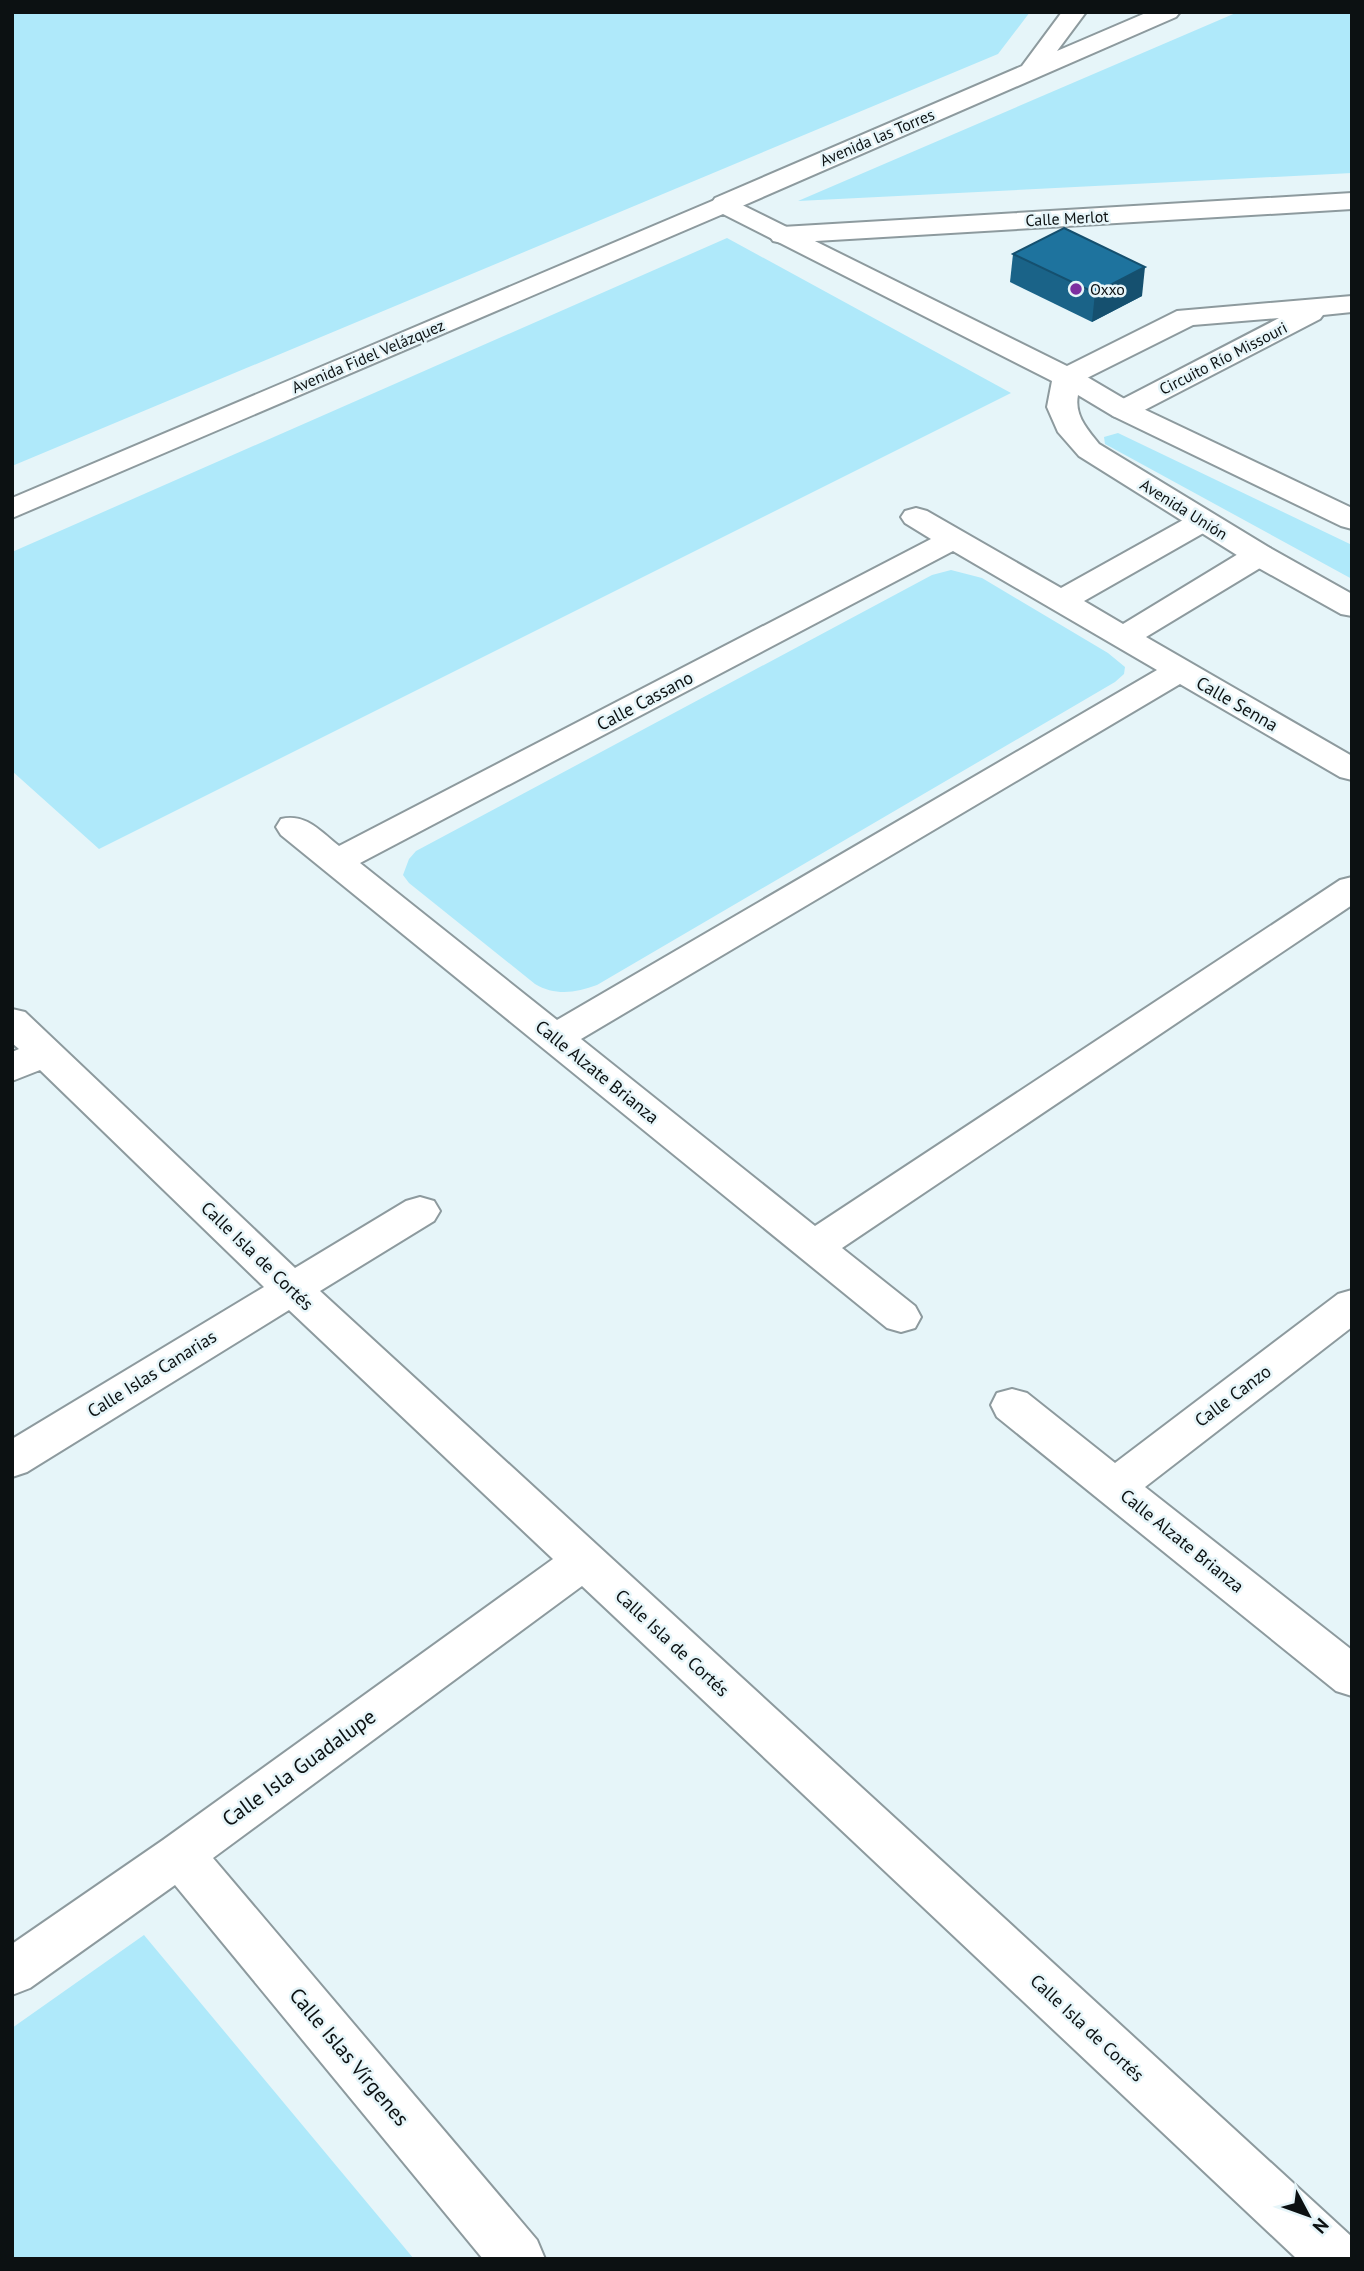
<svg xmlns="http://www.w3.org/2000/svg" width="1364" height="2271" viewBox="0 0 1364 2271" font-family="'PT Sans',sans-serif">
  <style>
    .green { fill: #afe9fa }
    .lines { fill: none; stroke-linecap: round; stroke-linejoin: round }
    .minor-casing { stroke: #8d9a9e; stroke-width: 4 }
    .tertiary-casing { stroke: #8d9a9e; stroke-width: 4 }
    .secondary-casing { stroke: #8d9a9e; stroke-width: 4 }
    .minor { fill: #fff; fill-rule: evenodd }
    .tertiary { fill: #fff; fill-rule: evenodd }
    .secondary { fill: #fff; fill-rule: evenodd }
    .wall { fill: #1a6388 }
    .shaded-wall { fill: #15506f }
    .building { fill: #1e739e; stroke: #15506f; stroke-width: 2 }
    .poi-dot { fill: #7c2fa0; stroke: #e6f5f9; stroke-width: 2.5 }
    .labels { text-anchor: middle; stroke-width: 5; stroke-linejoin: round; paint-order: stroke }
    .far-street-label { font-size: 16px; fill: #0c1112; stroke: #e6f5f9 }
    .far-poi-label { font-size: 16px; fill: #0c1112; stroke: #e6f5f9; text-anchor: start }
    .street-label { font-size: 18px; fill: #0c1112; stroke: #e6f5f9 }
    .near-street-label { font-size: 21px; fill: #0c1112; stroke: #e6f5f9 }
  </style>
  <rect width="100%" height="100%" fill="#e6f5f9"/>
  <path class="green" d="M12,12H1030L998,54L12,466Z
    M1238,12H1352V173L798,201Z
    M727,238L1011,393L99,849L12,771V552Z
    M1118,433L1352,545V579L1105,444L1104,437Z
    M951,570L982,578L1108,653L1125,667L1124,674L1115,682L597,985C576,993 555,996 535,984L409,883L403,875L409,859L416,851L932,575Z
    M144,1935L414,2259H12V2028Z"/>
  <g class="lines">
    <g class="minor-casing">
      <path id="minor" d="M1352,193V209L782,243L773,241L769,235L773,229L782,227Z
        M1352,296V312L1323,315L1320,319L1133,416L1123,419L1113,416L1109,410L1113,404L1279,318L1193,325L1077,383L1067,385L1057,383L1053,377L1057,371L1177,311Z
        M916,508L927,511L1061,588L1192,515L1203,512L1214,515L1218,521L1214,527L1084,601L1123,624L1248,548L1259,546L1270,548L1274,555L1270,562L1146,637L1352,756V780L1340,777L1180,684L581,1039L815,1226L1340,880L1352,877V905L842,1248L915,1306L921,1317L915,1328L901,1332L887,1328L324,870L281,835L276,827L281,819C306,813 321,832 339,846L931,539L905,523L901,517L905,511ZM953,551L1157,670L557,1020L360,863Z
        M12,1009L25,1012L295,1268L406,1201L420,1197L434,1201L440,1211L434,1221L320,1291L1352,2237V2259H1297L582,1586L213,1858L537,2240L545,2259H483L175,1885L30,1988L12,1995V1944L163,1840L553,1559L289,1310L27,1472L12,1477V1439L264,1287L40,1070L12,1081V1052L19,1049L12,1043Z
        M1352,1290V1327L1145,1487L1352,1650V1696L1336,1691L997,1417L991,1405L997,1393L1012,1389L1027,1393L1115,1463L1338,1294Z"/>
    </g>
    <g class="tertiary-casing">
      <path id="tertiary" d="M724,196L1077,371L1133,404L1352,508V529L1341,526L1113,416L1078,395C1074,415 1087,429 1099,444L1270,548L1352,594V616L1341,614L1248,562L1079,456L1058,432L1047,407L1052,381L723,214L12,518V498Z"/>
    </g>
    <g class="secondary-casing">
      <path id="secondary" d="M1062,12H1086L1057,51L1148,12H1180L1176,17L733,210L724,212L715,210L711,204L715,198L1022,66Z"/>
    </g>
    <use href="#minor" class="minor"/>
    <use href="#tertiary" class="tertiary"/>
    <use href="#secondary" class="secondary"/>
  </g>
  <path class="wall" d="M1013,254L1142,296L1092,322L1010,282Z"/>
  <path class="shaded-wall" d="M1145,267L1142,296L1092,322L1095,293Z"/>
  <path class="building" d="M1064,228L1145,267L1095,293L1013,254Z"/>
  <circle class="poi-dot" cx="1076" cy="289" r="7"/>
  <g class="labels">
    <g class="far-street-label">
      <text transform="translate(877 137) rotate(-23)" y="6">Avenida las Torres</text>
      <text transform="translate(1067 218) rotate(-3)" y="6">Calle Merlot</text>
      <text transform="translate(368 356) rotate(-23)" y="6">Avenida Fidel Velázquez</text>
      <text transform="translate(1223 358) rotate(-27)" y="6">Circuito Río Missouri</text>
      <text transform="translate(1184 509) rotate(32)" y="6">Avenida Unión</text>
    </g>
    <g class="far-poi-label">
      <text x="1090" y="295">Oxxo</text>
    </g>
    <g class="street-label">
      <text transform="translate(645 701) rotate(-28)" y="6">Calle Cassano</text>
      <text transform="translate(1237 704) rotate(30)" y="6">Calle Senna</text>
      <text transform="translate(597 1072) rotate(39)" y="6">Calle Alzate Brianza</text>
      <text transform="translate(257 1256) rotate(44)" y="6">Calle Isla de Cortés</text>
      <text transform="translate(152 1374) rotate(-32)" y="6">Calle Islas Canarias</text>
      <text transform="translate(1233 1396) rotate(-37)" y="6">Calle Canzo</text>
      <text transform="translate(1182 1541) rotate(39)" y="6">Calle Alzate Brianza</text>
      <text transform="translate(672 1643) rotate(43)" y="6">Calle Isla de Cortés</text>
      <text transform="translate(1087 2028) rotate(43)" y="6">Calle Isla de Cortés</text>
    </g>
    <g class="near-street-label">
      <text transform="translate(299 1768) rotate(-36)" y="7">Calle Isla Guadalupe</text>
      <text transform="translate(349 2057) rotate(50)" y="7">Calle Islas Vírgenes</text>
    </g>
  </g>
  <rect width="1364" height="2271" fill="none" stroke="#0c1112" stroke-width="28"/>
  <g transform="translate(1308 2215) rotate(131)" stroke="#e6f5f9" stroke-width="5" paint-order="stroke">
  <path d="M0-5L12 26L0 18L-12 26Z" fill="#0c1112"/>
  <text y="-10" font-size="19" font-weight="bold" text-anchor="middle" fill="#0c1112">N</text>
  </g>
</svg>
